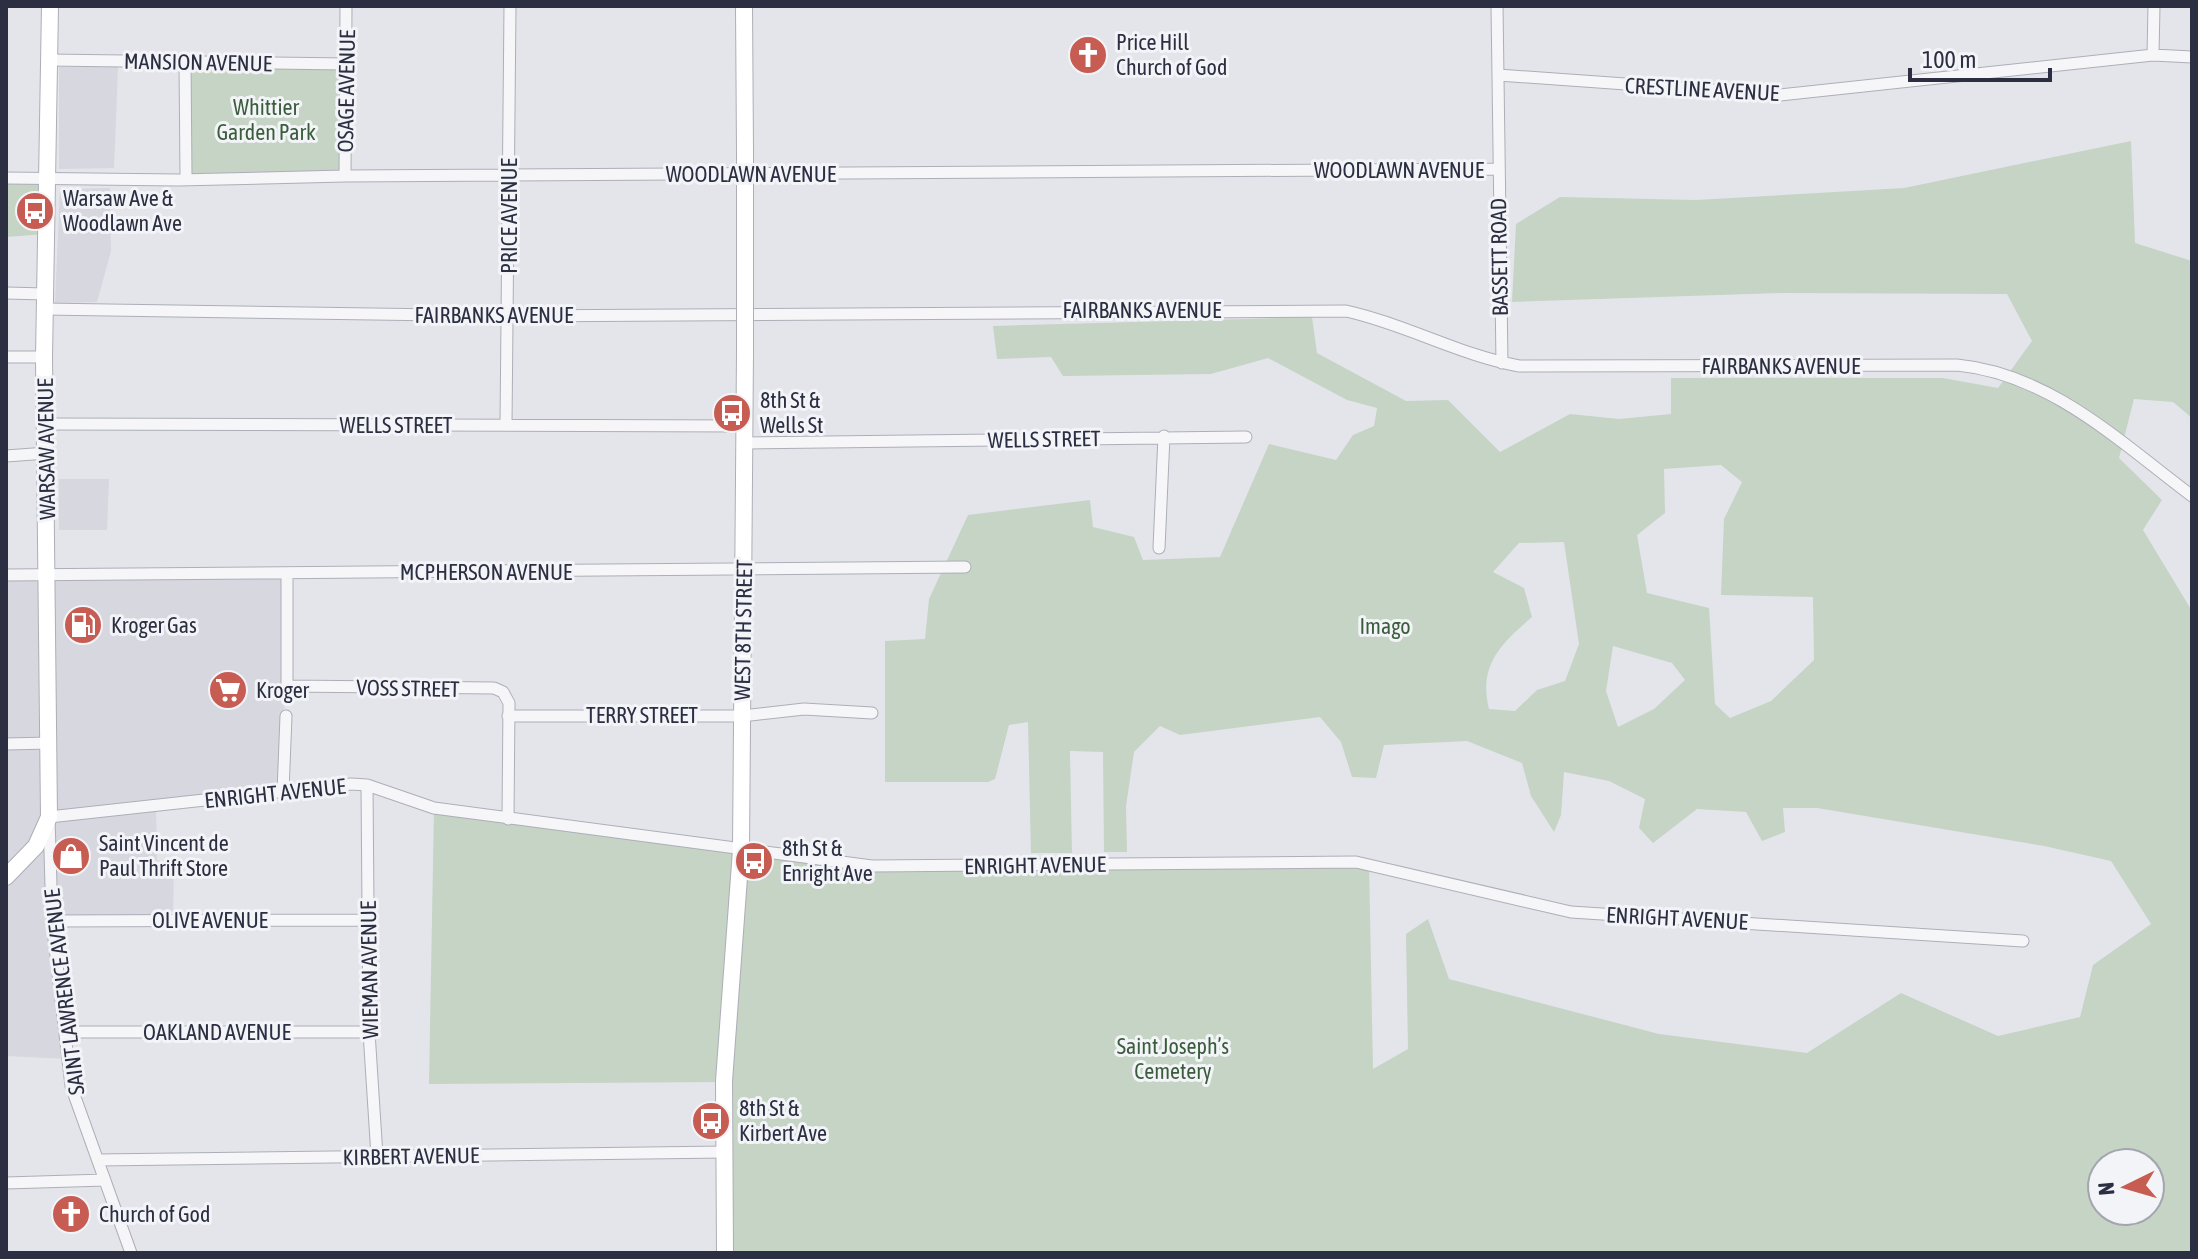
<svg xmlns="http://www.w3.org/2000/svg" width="2198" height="1259" viewBox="0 0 2198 1259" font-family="'Asap Condensed',sans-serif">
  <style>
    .built { fill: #d6d7df }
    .green { fill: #c5d4c5; fill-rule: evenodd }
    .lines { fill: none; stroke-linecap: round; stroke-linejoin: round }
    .street-casing { stroke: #adaeb8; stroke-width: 13 }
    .secondary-casing { stroke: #adaeb8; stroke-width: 18 }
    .street { stroke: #f6f6f9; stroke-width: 11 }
    .secondary { stroke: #fff; stroke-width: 16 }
    .secondary-bridge-casing { stroke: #adaeb8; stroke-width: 18; stroke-linecap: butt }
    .secondary-bridge { stroke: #fff; stroke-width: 16 }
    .labels { text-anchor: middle; stroke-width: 6; stroke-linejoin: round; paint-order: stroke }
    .poi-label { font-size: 22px; fill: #2c2f42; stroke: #f3f4f8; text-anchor: start }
    .street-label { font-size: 22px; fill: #2c2f42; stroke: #f3f4f8 }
    .park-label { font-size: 22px; fill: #3a5d3c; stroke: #f3f4f8 }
  </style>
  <rect width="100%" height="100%" fill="#e4e5eb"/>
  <path class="built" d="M59,67H118L114,168L59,169Z
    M110,188L111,251L97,302L55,303L60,189Z
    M59,479H109L107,530H59Z
    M287,573L283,792L156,807L157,860L174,865L173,920L52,921L68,1059L6,1056V575Z"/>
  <path class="green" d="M185,62L347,64L345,176L186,177Z
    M2131,141L2135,243L2192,261V418L2173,402L2134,399L2119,458L2162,500L2143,530L2192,611V1253H725L724,1082L429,1084L434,808L851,864L1369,863L1373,1069L1408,1049L1406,934L1428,919L1449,979L1659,1034L1807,1053L1901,993L1998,1036L2080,1017L2093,965L2151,924L2111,861L2044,846L1817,808H1783L1785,832L1762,841L1746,812L1697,809L1653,843L1639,828L1645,799L1609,781L1564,772L1561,815L1554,832L1531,796L1522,763L1467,741L1384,745L1376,778L1352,777L1341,742L1320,717L1180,735L1160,726L1134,752L1126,806L1127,852H1104L1103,752L1070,751L1072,853H1031L1028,722L1009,725L995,779L988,782H885V641L925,639L929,599L968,515L1090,500L1093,527L1134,537L1143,560L1220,557L1269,444L1336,460L1353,435L1374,426L1377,408L1347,400L1268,358L1211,374L1063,376L1051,357L997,359L993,326L1312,317L1317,353L1406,401L1448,400L1500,452L1570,414L1619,419L1671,414V378H1943L1998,388L2032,341L2007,294L1783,293L1512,302L1516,224L1560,197L1696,200L1904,188ZM1721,465L1742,482L1724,519L1721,595L1813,597L1814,660L1771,701L1730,718L1715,704L1709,608L1647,593L1637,535L1665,513L1664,469ZM1564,542L1579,644L1565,681L1537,690L1515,711L1489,709C1478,665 1501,644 1532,617L1524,588L1493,572L1519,543ZM1613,646L1672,663L1685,680L1654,709L1618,727L1606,691ZM2102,1163H2150V1211H2102Z
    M6,178H47L46,234L6,237Z"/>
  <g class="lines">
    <g class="street-casing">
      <path id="street" d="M1497,6L1502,363
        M2153,55L2154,6
        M49,60L347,64
        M185,62L186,177
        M1498,75L1780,95L2153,55L2192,57
        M345,176L346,6
        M6,178L178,180L345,176L1497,169
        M6,293L45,294
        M44,309L509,316L1346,311C1405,324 1459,355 1519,366L1957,365C2050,374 2120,442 2192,496
        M6,357H44
        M46,424L745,426
        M506,425L510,6
        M745,443L1246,437
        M6,456L47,453
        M1159,548L1164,436
        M287,573V686L494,688L503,692L509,703L508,819
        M6,575L965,567
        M508,716H742L804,709L872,713
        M6,744L50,743
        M367,785L369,1032L377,1156
        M283,792L286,716
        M52,921L368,920
        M65,1032H369
        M98,1160L725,1152
        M6,1183L105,1180
        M131,1253L71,1086L52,921L49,817L351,784L367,785L434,808L872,866L1356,862L1571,912L2023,941"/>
    </g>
    <g class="secondary-casing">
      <path id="secondary" d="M744,6L745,152
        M745,202V274
        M6,877L36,846L49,817L44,357L50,6
        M725,1253L724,1081L741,850L745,353"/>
    </g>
    <use href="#street" class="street"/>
    <use href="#secondary" class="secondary"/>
    <g class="secondary-bridge-casing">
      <path id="secondary-bridge" d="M745,152V202
        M745,274V353"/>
    </g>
    <use href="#secondary-bridge" class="secondary-bridge"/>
  </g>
  <defs>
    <g id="church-disc" transform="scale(2)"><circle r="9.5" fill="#c75c52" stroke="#f3f4f8"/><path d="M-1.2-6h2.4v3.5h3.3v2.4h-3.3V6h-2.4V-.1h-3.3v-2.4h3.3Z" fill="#fff"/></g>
    <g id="bus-disc" transform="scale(2)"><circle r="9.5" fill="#c75c52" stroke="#f3f4f8"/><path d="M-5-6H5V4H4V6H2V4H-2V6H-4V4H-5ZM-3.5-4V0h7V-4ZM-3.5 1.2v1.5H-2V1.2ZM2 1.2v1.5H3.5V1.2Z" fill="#fff"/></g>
    <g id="fuel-disc" transform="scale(2)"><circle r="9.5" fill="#c75c52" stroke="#f3f4f8"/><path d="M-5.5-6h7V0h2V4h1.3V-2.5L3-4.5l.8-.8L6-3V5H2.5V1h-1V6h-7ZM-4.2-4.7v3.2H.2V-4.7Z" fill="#fff"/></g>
    <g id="supermarket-disc" transform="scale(2)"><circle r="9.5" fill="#c75c52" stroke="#f3f4f8"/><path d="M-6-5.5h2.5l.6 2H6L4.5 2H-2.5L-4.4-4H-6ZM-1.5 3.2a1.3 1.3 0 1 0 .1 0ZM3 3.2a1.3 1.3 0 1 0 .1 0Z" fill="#fff"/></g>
    <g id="shop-disc" transform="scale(2)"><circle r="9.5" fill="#c75c52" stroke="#f3f4f8"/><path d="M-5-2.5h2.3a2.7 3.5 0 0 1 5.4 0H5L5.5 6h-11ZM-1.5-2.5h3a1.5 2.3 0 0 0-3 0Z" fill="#fff"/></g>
  </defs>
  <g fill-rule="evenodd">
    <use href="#church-disc" x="1088" y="55"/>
    <use href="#bus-disc" x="35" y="211"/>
    <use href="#bus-disc" x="732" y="413"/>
    <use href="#fuel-disc" x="83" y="625"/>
    <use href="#supermarket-disc" x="228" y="690"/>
    <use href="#shop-disc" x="71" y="856"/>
    <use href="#bus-disc" x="754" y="861"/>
    <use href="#bus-disc" x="711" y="1121"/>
    <use href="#church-disc" x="71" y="1214"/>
  </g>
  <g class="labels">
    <g class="poi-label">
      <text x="1116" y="50">Price Hill<tspan x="1116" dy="25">Church of God</tspan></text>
      <text x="63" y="206">Warsaw Ave &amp;<tspan x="63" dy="25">Woodlawn Ave</tspan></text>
      <text x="760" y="408">8th St &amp;<tspan x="760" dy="25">Wells St</tspan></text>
      <text x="111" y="633">Kroger Gas</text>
      <text x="256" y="698">Kroger</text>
      <text x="99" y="851">Saint Vincent de<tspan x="99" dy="25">Paul Thrift Store</tspan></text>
      <text x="782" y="856">8th St &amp;<tspan x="782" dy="25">Enright Ave</tspan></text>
      <text x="739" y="1116">8th St &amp;<tspan x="739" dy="25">Kirbert Ave</tspan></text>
      <text x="99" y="1222">Church of God</text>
    </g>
    <g class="street-label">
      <text transform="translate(198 62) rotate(1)" y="8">MANSION AVENUE</text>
      <text transform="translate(1702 89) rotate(3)" y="8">CRESTLINE AVENUE</text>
      <text transform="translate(346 91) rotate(-89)" y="8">OSAGE AVENUE</text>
      <text x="1399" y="178">WOODLAWN AVENUE</text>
      <text x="751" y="182">WOODLAWN AVENUE</text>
      <text transform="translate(509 216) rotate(-90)" y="8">PRICE AVENUE</text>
      <text transform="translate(1499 257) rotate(-91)" y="8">BASSETT ROAD</text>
      <text x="1142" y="318">FAIRBANKS AVENUE</text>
      <text x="494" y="323">FAIRBANKS AVENUE</text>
      <text x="1781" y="374">FAIRBANKS AVENUE</text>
      <text x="396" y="433">WELLS STREET</text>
      <text transform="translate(1044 439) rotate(-1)" y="8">WELLS STREET</text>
      <text transform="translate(46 449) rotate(-91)" y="8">WARSAW AVENUE</text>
      <text x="486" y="580">MCPHERSON AVENUE</text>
      <text transform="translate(743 630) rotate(-89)" y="8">WEST 8TH STREET</text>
      <text transform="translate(408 688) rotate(1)" y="8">VOSS STREET</text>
      <text x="642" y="723">TERRY STREET</text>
      <text transform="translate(275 793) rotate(-6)" y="8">ENRIGHT AVENUE</text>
      <text transform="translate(1035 865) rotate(-1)" y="8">ENRIGHT AVENUE</text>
      <text transform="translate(1677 918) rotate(3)" y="8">ENRIGHT AVENUE</text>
      <text x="210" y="928">OLIVE AVENUE</text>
      <text transform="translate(369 970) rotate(-91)" y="8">WIEMAN AVENUE</text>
      <text transform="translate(64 992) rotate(-97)" y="8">SAINT LAWRENCE AVENUE</text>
      <text x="217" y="1040">OAKLAND AVENUE</text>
      <text transform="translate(411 1156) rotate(-1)" y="8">KIRBERT AVENUE</text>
    </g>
    <g class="park-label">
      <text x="266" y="115">Whittier<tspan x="266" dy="25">Garden Park</tspan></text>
      <text x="1385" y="634">Imago</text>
      <text x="1173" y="1054">Saint Joseph’s<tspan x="1173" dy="25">Cemetery</tspan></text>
    </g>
  </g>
  <rect width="2198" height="1259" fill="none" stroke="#2c2f42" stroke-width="16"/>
  <g transform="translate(2126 1187) rotate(265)"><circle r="38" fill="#f3f4f8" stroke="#a3a5af" stroke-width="2"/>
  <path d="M0-6L14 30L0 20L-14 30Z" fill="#c75c52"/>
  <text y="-12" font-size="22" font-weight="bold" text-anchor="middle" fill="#2c2f42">N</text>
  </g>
  <path d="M1910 68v12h140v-12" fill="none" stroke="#2c2f42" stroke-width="4"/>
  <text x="1922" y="68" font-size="24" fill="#2c2f42" stroke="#f3f4f8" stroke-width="6" paint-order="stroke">100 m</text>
</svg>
